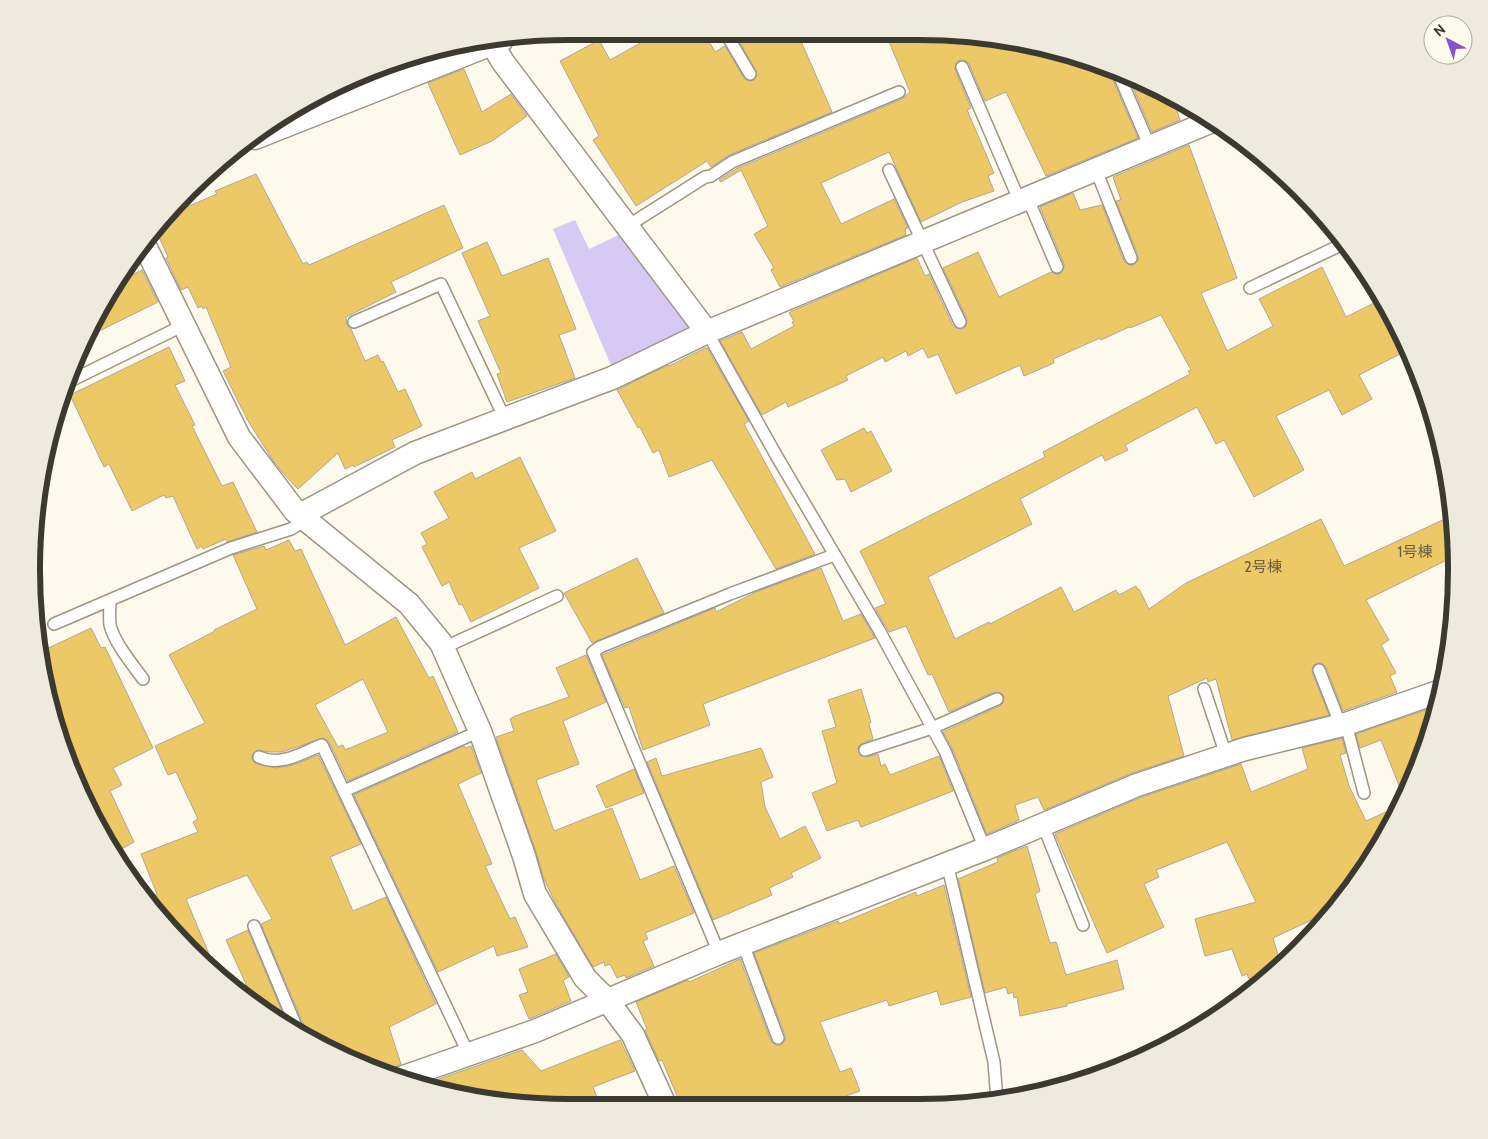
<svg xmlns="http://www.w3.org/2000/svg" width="1488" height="1139" viewBox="0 0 1488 1139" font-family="Cabin,'Noto Sans JP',sans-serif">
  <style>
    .green { fill: #d7c8f4 }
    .building { fill: #ecc866; stroke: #b0a895; fill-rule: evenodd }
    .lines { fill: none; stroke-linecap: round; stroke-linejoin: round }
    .service-casing { stroke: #9d9683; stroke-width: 14 }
    .minor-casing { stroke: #9d9683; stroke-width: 25 }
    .service { stroke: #fff; stroke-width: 11 }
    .minor { stroke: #fff; stroke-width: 22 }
    .labels { text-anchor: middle; stroke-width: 4; stroke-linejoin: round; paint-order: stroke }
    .number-label { font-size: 15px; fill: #685d3e }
    .rim { fill: none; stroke: #3c3931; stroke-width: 6 }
  </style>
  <rect width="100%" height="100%" fill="#fef9ed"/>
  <path class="green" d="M575,220L589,249L625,232L698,329L613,370L553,229Z"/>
  <path class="building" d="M660,32H704L715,52L725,46L744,78L750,81L754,80L757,73L738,39L751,32H797L832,112L729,155L711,167L707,161L636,206L593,140L599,136L560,61L599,40L610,60Z
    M885,32H953L1058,50L1113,70L1112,78L1138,138L1046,176L1006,92L985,101L969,64L966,61L960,60L956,63L955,69L971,108L967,110L994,173L988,176L994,191L962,202L921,222L889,152L821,183L841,224L894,199L908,228L905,229L906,235L780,287L771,270L774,268L754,234L768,226L741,170L721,182L719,180L736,169L902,99L910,92Z
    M464,69L482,112L511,94L527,116L492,141L460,155L428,83Z
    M1128,76L1157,87L1172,96L1180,120L1152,132Z
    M1189,145L1237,278L1201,293L1227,351L1273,326L1259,299L1322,267L1346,317L1374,303L1400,354L1359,375L1372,399L1342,415L1329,390L1276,416L1304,470L1254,497L1224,440L1216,444L1197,407L1125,445L1128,450L1105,461L1102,455L1020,499L1032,524L928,577L955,639L989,622L990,624L1061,587L1074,612L1116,590L1119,595L1136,586L1138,590L1139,589L1149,609L1186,583L1321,519L1344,566L1451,516L1455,556L1366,600L1389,640L1381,645L1396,673L1390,676L1397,692L1343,711L1326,667L1321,663H1317L1313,666L1312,672L1329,715L1232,740L1216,679L1208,682L1207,678L1168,696L1184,756L1132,773L1044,810L1038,797L1015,805L1019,820L987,834L952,748L943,732L1000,706L1003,703L1004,696L1001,693L994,692L949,712L932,674L928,675L906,626L889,632L875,608L886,604L860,551L1045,457L1043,452L1190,374L1188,371L1191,370L1161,315L1130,328L1129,327L1101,340L1100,338L1053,359L1054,363L1024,376L1020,365L956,394L938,354L928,358L923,348L908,356L906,351L885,362L883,357L846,376L848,380L788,407L786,402L762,415L720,341L742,332L751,349L794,326L792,322L794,321L789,313L792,311L917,258L925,276L929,274L953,326L956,328L963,329L966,326L967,319L943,268L978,252L999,297L1051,272L1056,274H1060L1064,268V264L1040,207L1073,193L1080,210L1102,205L1124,261L1129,265H1134L1138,260V255L1116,201L1121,200L1113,177Z
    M256,174L303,264L307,262L309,265L444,205L463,248L391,282L396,292L346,317L347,325L351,329L365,361L378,355L381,362L383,361L398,392L405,389L422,426L392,440L395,447L354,467L353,465L345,469L338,453L298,489L284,474L274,462L248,421L223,371L231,367L206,307L203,309L202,306L198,308L188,287L181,290L166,258L168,257L159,237L162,236L158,229L165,219L182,212V209L217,194L215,191Z
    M487,242L502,276L548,258L576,329L559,335L575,378L507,402L497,374L501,373L478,321L490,316L462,253Z
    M142,270L158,302L85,338L103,301L118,282Z
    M169,347L185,381L175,385L195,425L192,426L222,486L233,482L257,532L227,542L226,539L203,549L202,546L197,549L173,496L166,498L164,495L132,511L109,464L104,467L70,395Z
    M705,348H707L749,421L744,424L815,554L776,569L712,460L669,477L659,450L653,453L640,427L638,428L617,390L668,365L669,366Z
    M864,428L867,433L871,431L892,471L851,492L845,479L837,480L821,450Z
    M520,457L556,531L519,548L539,588L471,622L462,604L459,605L449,582L442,586L422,547L427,544L421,533L449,518L434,492L472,472L475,479Z
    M289,540L295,551L301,549L345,645L396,617L429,678L433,676L458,732L348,781L329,742L323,738L282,752H269L258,750L252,755V759L256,764L276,768L293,765L318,755L361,844L330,857L353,911L386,897L436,1004L389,1027L401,1064L388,1070L386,1074L305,1034V1028L261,924L272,919L247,875L186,899L217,973L189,950L146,898L157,894L141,854L198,832L193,822L198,819L176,772L168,775L155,746L205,723L169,655L215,631L214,630L257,609L233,555L264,546L266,550ZM363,679L388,732L345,750L343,745L338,747L315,705Z
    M637,558L664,613L592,643L564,593Z
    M821,568L843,621L861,614L875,638L703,704L710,725L643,750L629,707L625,708L602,655L715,608L716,612L756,592Z
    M91,628L101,648L105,647L153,748L113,768L122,785L110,791L134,842L114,853L60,742L42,651Z
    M586,655L606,702L563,721L579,764L536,780L554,831L612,808L640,880L674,866L694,913L645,933L648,939L643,941L654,966L626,978L625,975L617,978L610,964L605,966L604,962L593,967L555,902L544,879L536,852L496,737L514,731L510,719L515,716L569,697L556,668Z
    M861,689L871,722L869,724L873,739L859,745L858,749L860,755L867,757L878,754L881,766L885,764L890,775L939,756L953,791L861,827L858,820L827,831L812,793L837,783L822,731L836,727L828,700Z
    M1437,706L1416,776L1404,798L1381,740L1360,748L1356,734Z
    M1342,738L1346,753L1340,755L1349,786L1366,821L1399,806L1366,869L1331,911L1273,938L1281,965L1273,972L1249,979L1247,974L1242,976L1232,949L1205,956L1195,919L1256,902L1227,842L1156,870L1159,877L1144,884L1164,927L1107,953L1055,834L1142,797L1241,764L1251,792L1308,769L1302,748Z
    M464,746L465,748L471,746L481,773L458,784L492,864L485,866L510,919L515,917L528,947L497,956L494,946L438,972L354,795Z
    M761,748L773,777L761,782L765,807L780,839L805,826L821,858L791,873L793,877L769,888L772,895L713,920L647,762L656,758L662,776Z
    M634,769L644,793L606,808L596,786Z
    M1027,846L1040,891L1035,894L1050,943L1056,942L1066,975L1117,960L1124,989L1067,1004V1006L1020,1016L1017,997L1014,998L1013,992L1008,994L1006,987L985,993L958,879L998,862L997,858Z
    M944,885L971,997L941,1005L937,991L889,1006L887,1000L820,1022L840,1072L851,1068L860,1091L826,1103H680L662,1060L659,1061L645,1030L647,1029L636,1002L688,980L689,982L740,959L771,1041L776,1045H781L785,1040V1035L754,953L838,921L839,924L916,892L917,896Z
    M248,930L288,1026L271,1017L255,1004L226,940Z
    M556,954L569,977L563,980L571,1001L529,1019L519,995L528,992L519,969Z
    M620,1040L635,1071L593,1087L599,1103H499L422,1085L522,1050L541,1071Z"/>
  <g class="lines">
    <g class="service-casing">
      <path id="service" d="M725,32L750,74
        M962,67L1020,202
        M1119,75L1150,147
        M889,170L960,322
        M1096,170L1131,258
        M1028,199L1057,267
        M626,227L705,177L711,176L732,162L899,92
        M1250,288L1345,243
        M354,322L441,284L505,419
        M707,332L776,455L879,630L945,751L985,849
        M68,382L184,325
        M110,601C110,608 109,617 110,625C114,642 132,664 143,679
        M54,624L231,548L291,529L306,520
        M443,648L557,596
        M1319,670L1341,726
        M1204,689L1226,755
        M1346,724L1364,793
        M865,750L932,728L997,699
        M259,757C281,767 301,753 322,745L469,1055
        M344,791L480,731
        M1043,825L1083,925
        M947,863L994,1062L997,1101
        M254,926L298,1031
        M743,944L778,1038
        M719,953L593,652L600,647L730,594L834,555"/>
    </g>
    <g class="minor-casing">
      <path id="minor" d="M491,42L503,62L707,332
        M255,138L502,40
        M145,246L239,437L295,511L409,604L441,643L480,731L524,856L535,894L585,978L607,1000L633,1035L664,1103
        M300,515L415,453L612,378L707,332L1212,121
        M398,1079L535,1031L719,953L985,849L1137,785L1245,749L1346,724L1441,691"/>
    </g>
    <use href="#service" class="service"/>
    <use href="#minor" class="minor"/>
  </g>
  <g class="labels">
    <g class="number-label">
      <text x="1415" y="557">1号棟</text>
      <text x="1263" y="572">2号棟</text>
    </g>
  </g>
  <path d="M0 0H1488V1139H0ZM569 40H919A529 529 0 0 1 1448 569V570A529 529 0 0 1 919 1099H569A529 529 0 0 1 40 570V569A529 529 0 0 1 569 40Z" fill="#eeeade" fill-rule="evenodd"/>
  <path class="rim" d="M569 40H919A529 529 0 0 1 1448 569V570A529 529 0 0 1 919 1099H569A529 529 0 0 1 40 570V569A529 529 0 0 1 569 40Z"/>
  <g transform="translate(1448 40) rotate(319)"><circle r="24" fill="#fef9ed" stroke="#b0aca2"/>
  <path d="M0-4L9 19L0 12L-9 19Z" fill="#8752ca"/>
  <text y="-8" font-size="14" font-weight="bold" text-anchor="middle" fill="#3c3931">N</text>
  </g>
</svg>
